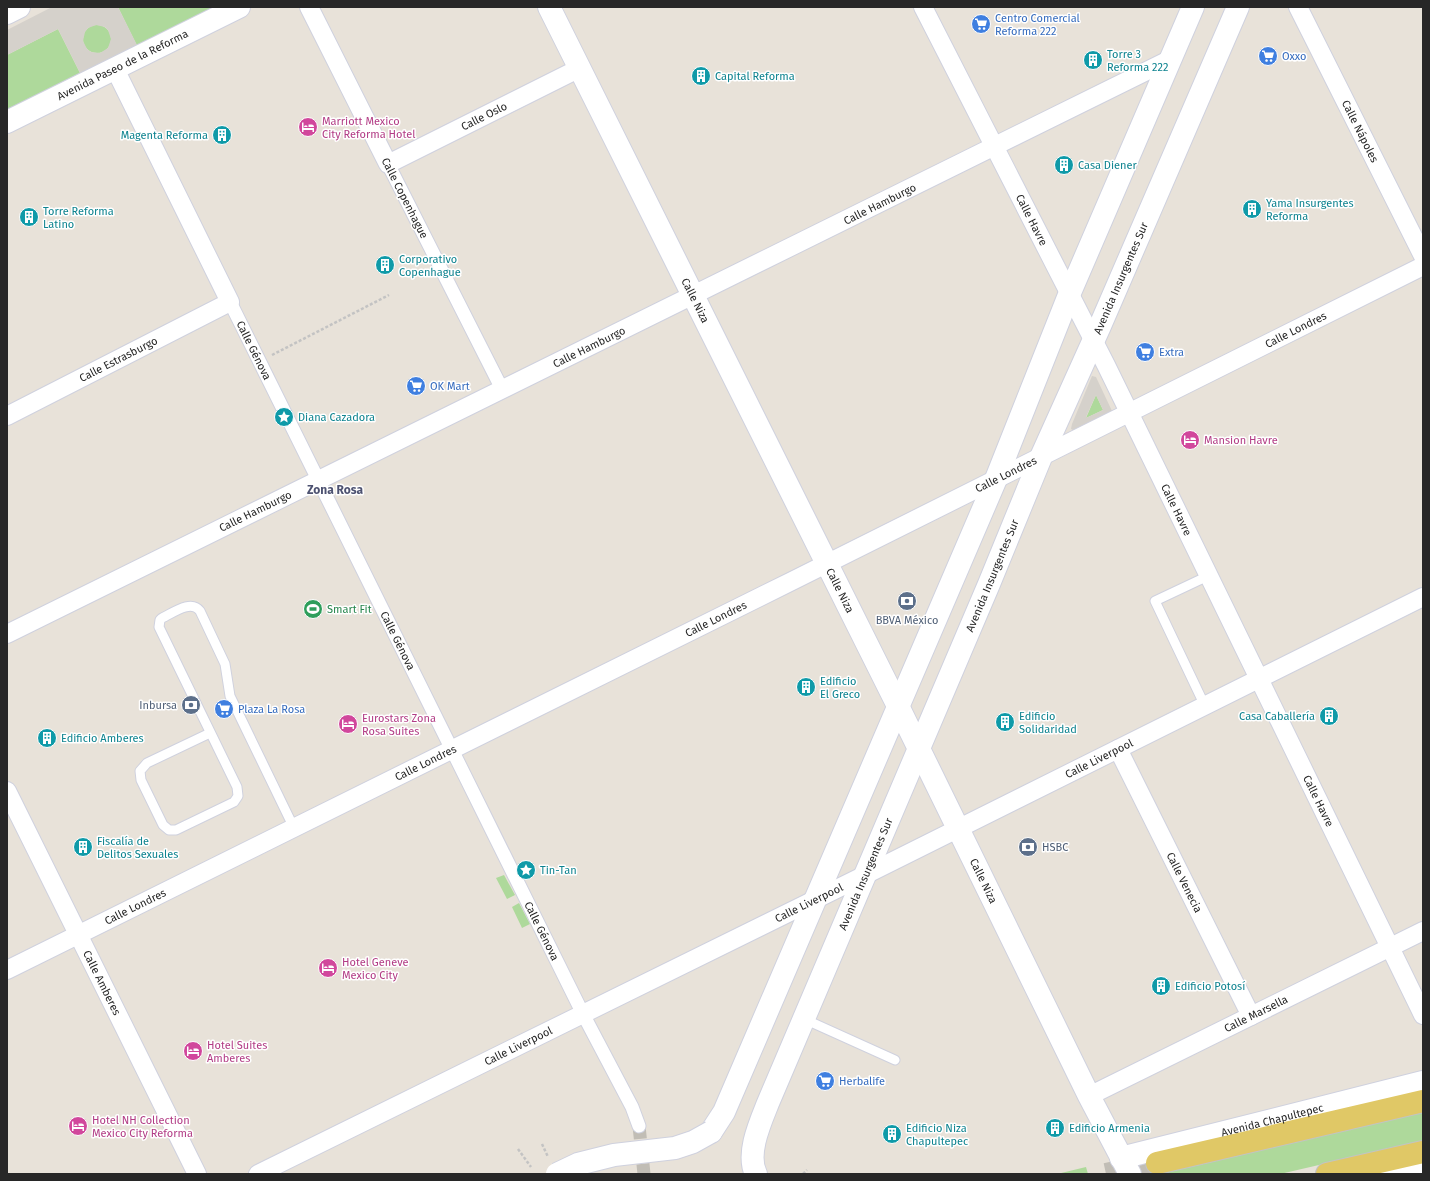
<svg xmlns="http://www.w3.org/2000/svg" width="1430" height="1181" viewBox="0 0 1430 1181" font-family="'Fira Sans',sans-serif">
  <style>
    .green { fill: #aed99b }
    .plaza { fill: #d5d1cb; fill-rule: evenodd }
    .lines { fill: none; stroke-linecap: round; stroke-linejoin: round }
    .pedestrian-tunnel { stroke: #c1bdb5; stroke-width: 13; stroke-dasharray: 13 6; stroke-linecap: butt }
    .primary-tunnel { stroke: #c1bdb5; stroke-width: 22; stroke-dasharray: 22 11; stroke-linecap: butt }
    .service-casing { stroke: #cfd1de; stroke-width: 11 }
    .pedestrian-casing { stroke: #cfd1de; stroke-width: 15 }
    .minor-casing { stroke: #cfd1de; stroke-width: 20 }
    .tertiary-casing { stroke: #cfd1de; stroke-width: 24 }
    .secondary-casing { stroke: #cfd1de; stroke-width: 24 }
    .primary-casing { stroke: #c3c3c3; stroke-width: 24 }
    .path { stroke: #c3c3c3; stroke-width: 2.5; stroke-dasharray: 3 2; stroke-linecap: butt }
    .service { stroke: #fff; stroke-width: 9 }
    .pedestrian { stroke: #fff; stroke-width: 13 }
    .minor { stroke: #fff; stroke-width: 18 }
    .tertiary { stroke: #fff; stroke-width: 22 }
    .secondary { stroke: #fff; stroke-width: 22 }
    .primary { stroke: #e0c866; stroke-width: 22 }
    .secondary-bridge-casing { stroke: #cfd1de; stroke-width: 24; stroke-linecap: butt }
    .secondary-bridge { stroke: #fff; stroke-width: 22 }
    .labels { text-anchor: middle; stroke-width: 3; stroke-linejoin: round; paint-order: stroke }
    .shop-label { font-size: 11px; fill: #366cbe; stroke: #fff; text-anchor: start }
    .culture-label { font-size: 11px; fill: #0d838f; stroke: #fff; text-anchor: start }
    .street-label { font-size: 11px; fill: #272727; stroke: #fff }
    .hotel-label { font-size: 11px; fill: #b23c85; stroke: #fff; text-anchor: start }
    .leisure-label { font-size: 11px; fill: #27864d; stroke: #fff; text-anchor: start }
    .service-label { font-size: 11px; fill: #4e5e75; stroke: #fff }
    .neighbourhood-label { font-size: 12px; font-weight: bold; fill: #4d5271; stroke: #fff }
  </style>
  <rect width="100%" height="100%" fill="#e8e2d9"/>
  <path class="green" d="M118,7H214L137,46Z
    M83 39a14 14 0 1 1 28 0a14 14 0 1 1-28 0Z
    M58,29L80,73L7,110V55Z
    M1096,395L1103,410L1086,418Z
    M504,875L515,895L507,899L496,878Z
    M519,903L530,924L522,928L512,907Z
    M1423,1112V1141L1280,1174L1165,1173Z
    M1086,1167L1088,1174H1057Z"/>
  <path class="plaza" d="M52,7H118L137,45L7,110L80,73L58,29L7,55V30ZM96,25L105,27L108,30L111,39L108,48L100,53L91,52L87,49L83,41L85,32L88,28Z
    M1092,376L1096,377L1112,411L1073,430L1071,429L1072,424ZM1096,395L1103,410L1086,418V417Z"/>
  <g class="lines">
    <path class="pedestrian-tunnel" d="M639,1126L644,1174"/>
    <path class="primary-tunnel" d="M1106,1174L1157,1163"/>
    <g class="service-casing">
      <path id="service" d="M1205,706L1155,601L1208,576
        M210,733L147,763L140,771L141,780L163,825L169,830H176L234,802L238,796L237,787L159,627L160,620L162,618C173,613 191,599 200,611L225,664L230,696L294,828
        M804,1019L895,1060"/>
    </g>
    <g class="pedestrian-casing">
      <g id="pedestrian">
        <path d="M388,164L502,389"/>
        <path id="s1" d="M230,302L583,1014L632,1107L639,1126"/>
      </g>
    </g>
    <g class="minor-casing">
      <g id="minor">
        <path id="s2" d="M309,7L388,164L580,68"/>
        <path id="s3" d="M923,7L1106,365L1423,1015"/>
        <path id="s4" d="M1298,7L1423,256"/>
        <path id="s5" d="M7,416L230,302L115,69"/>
        <path id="s6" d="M7,634C394,441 784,253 1171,59"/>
        <path id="s7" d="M1118,749L1251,1016"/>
        <path id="s8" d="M7,791L197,1174"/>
        <path id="s9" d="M7,970L790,582L1423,266"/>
        <path id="s10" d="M1089,1096L1423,931"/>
        <path id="s11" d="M258,1174L865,875L1423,597"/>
      </g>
    </g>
    <g class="tertiary-casing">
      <g id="tertiary">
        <path id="s12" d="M549,7L898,706L1089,1096L1130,1174"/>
        <path id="s13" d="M7,122L239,7"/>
      </g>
    </g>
    <g class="secondary-casing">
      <g id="secondary">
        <path d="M7,13L19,7"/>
        <path d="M711,1132L724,1112L996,479L1069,295L1193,7"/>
        <path id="s14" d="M1121,1158L1423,1082"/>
        <path id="s15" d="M756,1174C746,1154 760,1123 768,1103L989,584L1041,457L1100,326L1238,7"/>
        <path d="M1383,1174L1423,1165"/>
      </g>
    </g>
    <g class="primary-casing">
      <path id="primary" d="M1157,1163L1423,1101
        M1327,1174L1423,1152"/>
    </g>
    <path class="path" d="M272,355L389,295
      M542,1144L548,1157
      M518,1149L531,1167
      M803,1174L807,1170"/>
    <use href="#service" class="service"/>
    <use href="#pedestrian" class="pedestrian"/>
    <use href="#minor" class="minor"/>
    <use href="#tertiary" class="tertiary"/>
    <use href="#secondary" class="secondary"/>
    <use href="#primary" class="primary"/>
    <g class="secondary-bridge-casing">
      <path id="secondary-bridge" d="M557,1174L578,1164L614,1155L675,1148L693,1142L711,1132"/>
    </g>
    <use href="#secondary-bridge" class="secondary-bridge"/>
  </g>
  <defs>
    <g id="supermarket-disc" transform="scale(1)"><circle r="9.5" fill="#3f7fe0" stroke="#fff"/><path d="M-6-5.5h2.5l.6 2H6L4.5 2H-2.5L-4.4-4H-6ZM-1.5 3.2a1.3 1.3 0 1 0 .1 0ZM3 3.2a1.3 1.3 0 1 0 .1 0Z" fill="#fff"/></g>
    <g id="building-disc" transform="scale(1)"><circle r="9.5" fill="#0f9aa8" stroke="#fff"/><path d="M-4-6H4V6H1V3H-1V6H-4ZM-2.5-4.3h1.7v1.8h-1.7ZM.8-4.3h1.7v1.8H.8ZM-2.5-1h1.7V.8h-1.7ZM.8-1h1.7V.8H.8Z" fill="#fff"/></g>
    <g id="hotel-disc" transform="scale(1)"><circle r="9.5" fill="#d1479c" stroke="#fff"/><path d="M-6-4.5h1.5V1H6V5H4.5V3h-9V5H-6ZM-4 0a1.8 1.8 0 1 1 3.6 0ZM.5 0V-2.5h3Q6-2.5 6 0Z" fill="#fff"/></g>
    <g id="sight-disc" transform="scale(1)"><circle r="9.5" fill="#0f9aa8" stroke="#fff"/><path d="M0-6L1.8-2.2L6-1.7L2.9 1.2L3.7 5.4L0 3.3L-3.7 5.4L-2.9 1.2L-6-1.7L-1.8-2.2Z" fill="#fff"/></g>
    <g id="bank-disc" transform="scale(1)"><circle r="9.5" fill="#5c6f8a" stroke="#fff"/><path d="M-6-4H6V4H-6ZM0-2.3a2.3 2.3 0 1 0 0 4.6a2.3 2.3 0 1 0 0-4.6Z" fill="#fff"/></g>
    <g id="stadium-disc" transform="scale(1)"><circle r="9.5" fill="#2e9e5b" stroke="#fff"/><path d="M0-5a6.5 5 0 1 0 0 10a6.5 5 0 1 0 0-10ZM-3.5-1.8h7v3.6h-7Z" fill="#fff"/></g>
  </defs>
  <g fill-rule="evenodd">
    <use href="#supermarket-disc" x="981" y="24"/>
    <use href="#supermarket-disc" x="1268" y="56"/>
    <use href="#building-disc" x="1093" y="60"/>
    <use href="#building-disc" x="701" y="76"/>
    <use href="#hotel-disc" x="308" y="127"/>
    <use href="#building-disc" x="222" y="135"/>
    <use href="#building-disc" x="1064" y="165"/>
    <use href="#building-disc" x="1252" y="209"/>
    <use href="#building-disc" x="29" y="217"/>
    <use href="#building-disc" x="385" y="265"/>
    <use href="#supermarket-disc" x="1145" y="352"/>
    <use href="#supermarket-disc" x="416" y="386"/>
    <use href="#sight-disc" x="284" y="417"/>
    <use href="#hotel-disc" x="1190" y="440"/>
    <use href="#bank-disc" x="907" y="601"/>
    <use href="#stadium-disc" x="313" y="609"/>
    <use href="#building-disc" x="806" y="687"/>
    <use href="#bank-disc" x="191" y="705"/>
    <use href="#supermarket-disc" x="224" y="709"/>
    <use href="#building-disc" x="1329" y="716"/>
    <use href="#building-disc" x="1005" y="722"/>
    <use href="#hotel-disc" x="348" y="724"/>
    <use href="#building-disc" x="47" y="738"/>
    <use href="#building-disc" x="83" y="847"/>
    <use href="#bank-disc" x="1028" y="847"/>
    <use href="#sight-disc" x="526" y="870"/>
    <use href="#hotel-disc" x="328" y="968"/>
    <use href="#building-disc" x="1161" y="986"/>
    <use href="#hotel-disc" x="193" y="1051"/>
    <use href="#supermarket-disc" x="825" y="1081"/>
    <use href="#hotel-disc" x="78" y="1126"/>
    <use href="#building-disc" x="1055" y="1128"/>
    <use href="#building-disc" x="892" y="1134"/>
  </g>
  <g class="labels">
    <g class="shop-label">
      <text x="995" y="22">Centro Comercial<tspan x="995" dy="13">Reforma 222</tspan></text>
      <text x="1282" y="60">Oxxo</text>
      <text x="1159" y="356">Extra</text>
      <text x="430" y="390">OK Mart</text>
      <text x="238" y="713">Plaza La Rosa</text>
      <text x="839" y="1085">Herbalife</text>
    </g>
    <g class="culture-label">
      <text x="1107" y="58">Torre 3<tspan x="1107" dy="13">Reforma 222</tspan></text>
      <text x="715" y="80">Capital Reforma</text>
      <text x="208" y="139" text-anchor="end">Magenta Reforma</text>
      <text x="1078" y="169">Casa Diener</text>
      <text x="1266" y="207">Yama Insurgentes<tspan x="1266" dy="13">Reforma</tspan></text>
      <text x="43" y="215">Torre Reforma<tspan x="43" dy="13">Latino</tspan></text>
      <text x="399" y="263">Corporativo<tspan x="399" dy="13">Copenhague</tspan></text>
      <text x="298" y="421">Diana Cazadora</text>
      <text x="820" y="685">Edificio<tspan x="820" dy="13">El Greco</tspan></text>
      <text x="1019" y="720">Edificio<tspan x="1019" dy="13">Solidaridad</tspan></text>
      <text x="1315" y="720" text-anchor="end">Casa Caballería</text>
      <text x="61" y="742">Edificio Amberes</text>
      <text x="97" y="845">Fiscalía de<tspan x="97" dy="13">Delitos Sexuales</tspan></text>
      <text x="540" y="874">Tin-Tan</text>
      <text x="1175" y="990">Edificio Potosí</text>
      <text x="906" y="1132">Edificio Niza<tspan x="906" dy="13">Chapultepec</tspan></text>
      <text x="1069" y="1132">Edificio Armenia</text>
    </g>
    <g class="street-label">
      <text dy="4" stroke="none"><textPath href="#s13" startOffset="129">Avenida Paseo de la Reforma</textPath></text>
      <text dy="4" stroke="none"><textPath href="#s2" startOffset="283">Calle Oslo</textPath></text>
      <text dy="4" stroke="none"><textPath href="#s4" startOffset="139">Calle Nápoles</textPath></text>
      <text transform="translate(405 198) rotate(63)" y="4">Calle Copenhague</text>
      <text dy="4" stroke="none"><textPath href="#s6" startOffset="973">Calle Hamburgo</textPath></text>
      <text dy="4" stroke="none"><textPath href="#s3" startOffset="239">Calle Havre</textPath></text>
      <text dy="4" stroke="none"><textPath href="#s15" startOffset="971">Avenida Insurgentes Sur</textPath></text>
      <text dy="4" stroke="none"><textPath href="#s12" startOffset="328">Calle Niza</textPath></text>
      <text dy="4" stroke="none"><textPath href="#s9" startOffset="1439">Calle Londres</textPath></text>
      <text dy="4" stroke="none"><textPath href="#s6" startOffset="649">Calle Hamburgo</textPath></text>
      <text dy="4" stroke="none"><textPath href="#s1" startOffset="54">Calle Génova</textPath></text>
      <text dy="4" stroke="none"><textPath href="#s5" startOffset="125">Calle Estrasburgo</textPath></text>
      <text dy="4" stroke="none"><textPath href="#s9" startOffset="1115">Calle Londres</textPath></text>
      <text dy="4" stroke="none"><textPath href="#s3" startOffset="563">Calle Havre</textPath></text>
      <text dy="4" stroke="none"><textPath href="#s6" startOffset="277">Calle Hamburgo</textPath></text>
      <text dy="4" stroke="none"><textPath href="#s15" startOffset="647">Avenida Insurgentes Sur</textPath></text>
      <text dy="4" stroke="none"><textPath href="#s12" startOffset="652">Calle Niza</textPath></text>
      <text dy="4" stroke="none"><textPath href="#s9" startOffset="791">Calle Londres</textPath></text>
      <text dy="4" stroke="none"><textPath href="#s1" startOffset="378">Calle Génova</textPath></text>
      <text dy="4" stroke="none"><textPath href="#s11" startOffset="938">Calle Liverpool</textPath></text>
      <text dy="4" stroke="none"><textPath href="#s9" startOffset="467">Calle Londres</textPath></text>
      <text dy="4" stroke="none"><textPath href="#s3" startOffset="887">Calle Havre</textPath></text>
      <text dy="4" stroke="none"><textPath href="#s15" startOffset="323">Avenida Insurgentes Sur</textPath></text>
      <text dy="4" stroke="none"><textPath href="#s12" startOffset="976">Calle Niza</textPath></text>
      <text dy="4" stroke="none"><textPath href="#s7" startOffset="149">Calle Venecia</textPath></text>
      <text dy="4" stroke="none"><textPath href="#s11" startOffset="614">Calle Liverpool</textPath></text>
      <text dy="4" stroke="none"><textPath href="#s9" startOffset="143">Calle Londres</textPath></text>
      <text dy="4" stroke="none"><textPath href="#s1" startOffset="702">Calle Génova</textPath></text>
      <text dy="4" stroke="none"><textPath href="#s8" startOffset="214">Calle Amberes</textPath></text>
      <text dy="4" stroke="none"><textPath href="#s10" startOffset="186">Calle Marsella</textPath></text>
      <text dy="4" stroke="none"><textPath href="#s11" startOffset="290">Calle Liverpool</textPath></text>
      <text dy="4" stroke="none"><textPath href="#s14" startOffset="156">Avenida Chapultepec</textPath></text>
    </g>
    <g class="hotel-label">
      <text x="322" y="125">Marriott Mexico<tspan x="322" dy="13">City Reforma Hotel</tspan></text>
      <text x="1204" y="444">Mansion Havre</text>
      <text x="362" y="722">Eurostars Zona<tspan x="362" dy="13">Rosa Suites</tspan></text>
      <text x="342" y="966">Hotel Geneve<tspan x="342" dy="13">Mexico City</tspan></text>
      <text x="207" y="1049">Hotel Suites<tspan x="207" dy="13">Amberes</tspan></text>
      <text x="92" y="1124">Hotel NH Collection<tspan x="92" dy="13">Mexico City Reforma</tspan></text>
    </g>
    <g class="leisure-label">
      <text x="327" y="613">Smart Fit</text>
    </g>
    <g class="service-label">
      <text x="907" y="624">BBVA México</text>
      <text x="177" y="709" text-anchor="end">Inbursa</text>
      <text x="1042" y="851" text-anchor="start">HSBC</text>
    </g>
    <g class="neighbourhood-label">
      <text x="335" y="494">Zona Rosa</text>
    </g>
  </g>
  <rect width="1430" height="1181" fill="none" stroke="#272727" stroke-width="16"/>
</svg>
